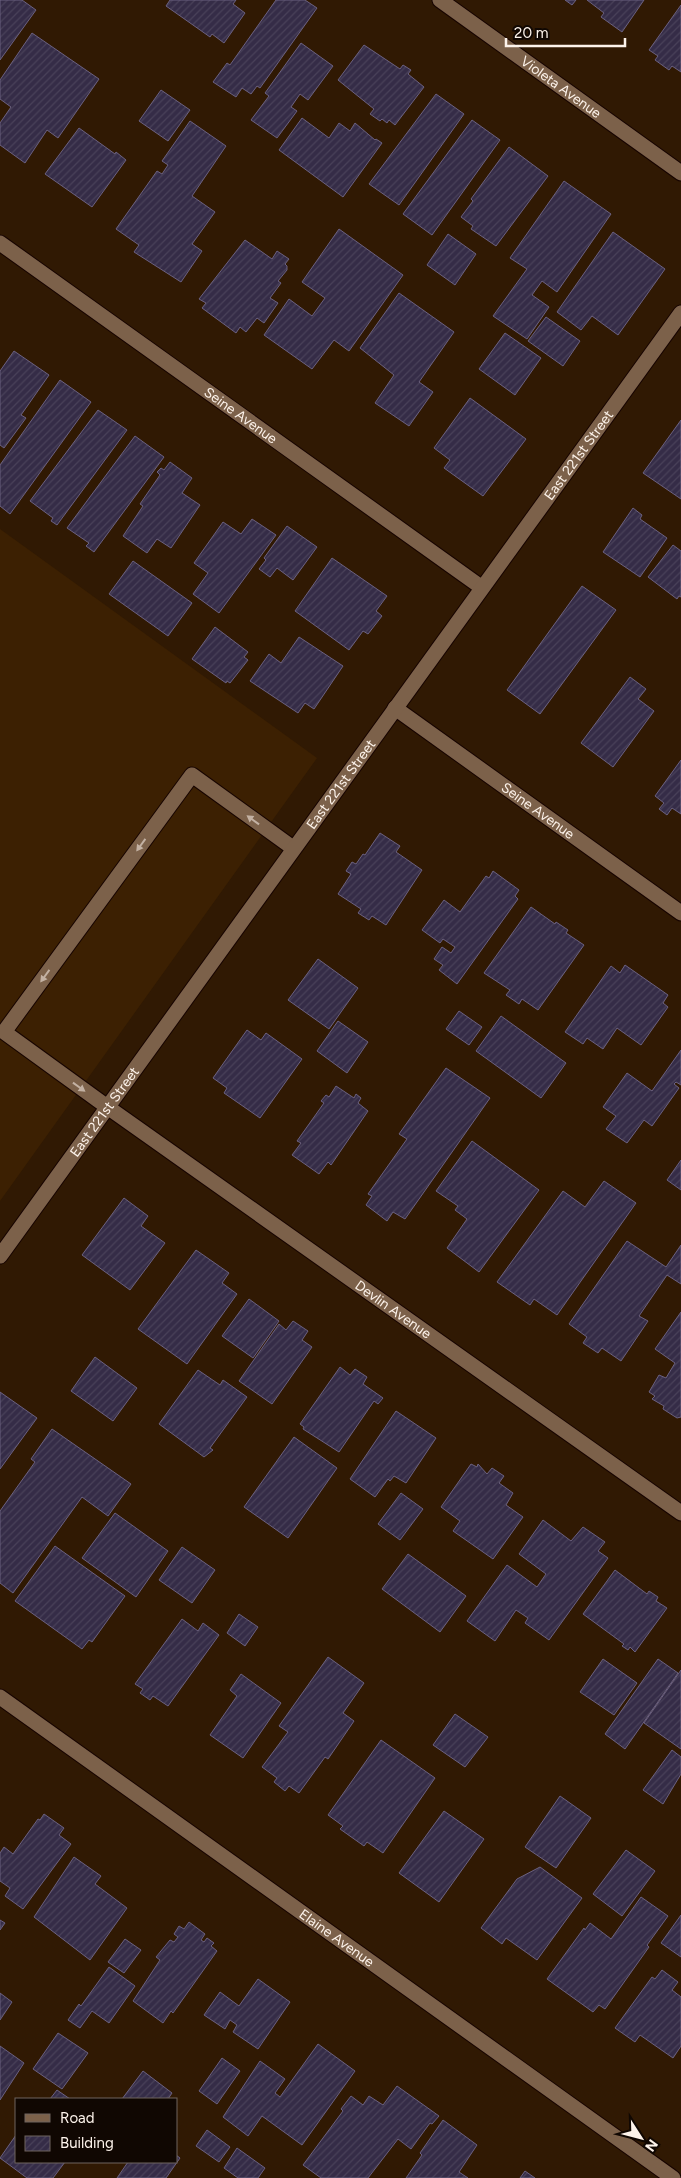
<svg xmlns="http://www.w3.org/2000/svg" width="681" height="2178" viewBox="0 0 681 2178" font-family="Figtree,sans-serif">
  <style>
    .built { fill: #3c2002 }
    .building { fill: url(#building-hatch); stroke: #6b6180 }
    .lines { fill: none; stroke-linecap: round; stroke-linejoin: round }
    .service-casing { stroke: #170400; stroke-width: 17 }
    .minor-casing { stroke: #170400; stroke-width: 17 }
    .service { stroke: #7c614a; stroke-width: 15 }
    .minor { stroke: #7c614a; stroke-width: 15 }
    .oneway { fill: #c3b1a3 }
    .labels { text-anchor: middle; stroke-width: 4; stroke-linejoin: round; paint-order: stroke }
    .street-label { font-size: 14px; fill: #fdf3eb; stroke: #100702 }
  </style>
  <defs>
    <pattern id="building-hatch" width="6" height="6" patternUnits="userSpaceOnUse" patternTransform="scale(1.25)"><rect width="6" height="6" fill="#352c47"/><path d="M-1 1l2-2M0 6l6-6M5 7l2-2" fill="none" stroke="#494159"/></pattern>
  </defs>
  <rect width="100%" height="100%" fill="#301903"/>
  <path class="built" d="M0,529L317,758L0,1201Z"/>
  <path class="building" d="M0,0H22L36,10L0,60Z
    M170,0H236L233,4L245,13L224,43L212,34L210,37L166,6Z
    M276,0H305L317,8L260,88L257,86L251,94L242,88L236,97L213,82L227,63L230,65Z
    M565,0H576L572,5Z
    M587,0H644L622,32L601,17L604,13Z
    M681,5V72L672,66L669,70L655,60L658,56L649,50Z
    M32,33L99,79L58,138L47,130L25,163L0,145V123L11,107L0,99V80Z
    M301,43L333,66L308,100L300,94L291,107L297,111L277,138L251,120L269,96L265,93Z
    M364,45L400,69L403,65L411,70L408,74L424,87L395,125L389,120L387,123L382,119L380,121L370,114L374,109L338,80Z
    M161,90L190,110L168,141L139,121Z
    M436,94L464,114L399,205L369,184Z
    M302,118L329,138L339,123L350,131L355,123L375,140L376,139L382,143L343,197L279,150Z
    M472,120L500,140L432,235L403,214Z
    M190,121L226,146L192,196L215,212L192,244L202,251L181,282L134,252L139,245L116,229L157,171L162,174L168,165L162,161Z
    M79,128L115,154L116,152L126,160L92,207L45,174Z
    M509,147L548,176L496,246L471,229L473,226L461,217L473,201L471,199Z
    M564,181L611,214L557,292L542,281L532,295L549,307L527,339L493,316L527,269L510,258Z
    M339,229L403,275L349,351L334,340L312,369L264,335L289,299L312,316L325,298L302,282Z
    M613,232L665,269L618,335L592,316L581,330L557,312Z
    M448,234L476,254L455,285L427,265Z
    M245,240L272,259L277,251L289,259L285,264L287,266V270L278,281L281,283L270,298L278,303L264,323L257,318L246,332L240,327L236,333L202,308L206,303L199,299Z
    M399,293L454,332L419,382L433,392L409,426L375,403L394,375L360,348Z
    M546,317L580,341L563,366L528,341Z
    M505,333L541,358L515,395L479,369Z
    M14,351L49,375L21,415L26,418L4,448L0,445V371Z
    M60,380L91,402L10,514L0,506V465Z
    M470,398L526,439L483,496L444,468L450,460L434,448Z
    M98,410L127,430L57,525L51,521L53,518L30,501Z
    M681,420V499L643,473Z
    M135,436L164,457L94,552L86,546L89,543L67,528Z
    M170,462L192,478L182,493L200,505L171,548L157,539L147,553L123,536L143,506L140,504L160,475L157,472L161,468L164,470Z
    M633,508L642,515L640,519L667,538L640,577L603,552Z
    M252,519L276,535L219,613L193,594L208,573L194,563L223,522L241,534Z
    M287,526L317,547L293,580L277,568L270,577L259,569L266,560L264,558Z
    M673,545L681,551V597L679,596L677,599L648,577Z
    M332,558L387,596L376,611L382,616L368,634L363,631L349,650L295,611Z
    M133,561L192,603L168,636L109,594Z
    M582,586L616,610L540,714L507,690Z
    M215,627L248,652L244,657L248,660L230,683L227,681L226,683L192,659Z
    M299,637L343,666L314,709L305,703L298,713L250,681L269,654L281,663Z
    M630,677L646,689L638,699L654,711L613,767L581,743Z
    M681,760V814L672,808L667,815L659,809L664,803L655,796Z
    M380,833L400,846L396,852L422,870L386,925L372,916L369,920L358,913L361,909L338,894L351,874L346,871L352,862L356,864L363,854L365,855Z
    M493,871L519,890L515,896L518,899L457,984L439,970L443,965L434,959L442,947L451,953L455,947L443,939L440,943L422,930L444,900L460,912L486,876L489,878Z
    M531,907L555,924L556,922L568,930L566,933L584,945L538,1010L522,999L519,1004L506,995L510,990L484,973Z
    M318,959L358,988L329,1029L288,1000Z
    M625,965L668,995L663,1003L668,1007L641,1045L617,1028L603,1049L587,1038L583,1044L565,1032L611,966L620,973Z
    M459,1011L482,1027L469,1045L446,1029Z
    M501,1016L566,1063L541,1098L476,1051Z
    M338,1021L368,1042L347,1073L317,1051Z
    M247,1030L261,1040L266,1033L302,1059L260,1118L224,1093L227,1088L213,1078Z
    M681,1050V1085L676,1082L674,1084L679,1088L652,1126L644,1120L627,1143L606,1129L616,1116L603,1107L627,1073L652,1091Z
    M446,1068L490,1098L405,1219L393,1212L387,1221L366,1205L372,1196L368,1194L407,1139L399,1134Z
    M336,1086L354,1098L356,1094L361,1098L358,1103L368,1111L331,1165L328,1162L319,1174L292,1155L301,1143L297,1141L324,1103L321,1101L326,1095L329,1097Z
    M472,1141L539,1190L479,1272L447,1248L467,1219L455,1210L458,1206L436,1191Z
    M681,1160V1190L667,1180Z
    M604,1181L636,1203L557,1315L534,1299L530,1305L497,1282L563,1191L585,1207Z
    M124,1198L148,1216L141,1226L165,1243L130,1290L82,1255Z
    M627,1241L666,1267L681,1245V1284L667,1275L639,1316L648,1321L621,1361L602,1348L598,1353L583,1343L587,1337L569,1324Z
    M196,1250L229,1273L222,1283L237,1294L187,1364L138,1329Z
    M249,1299L279,1321L253,1358L222,1336Z
    M681,1312V1417L677,1418L663,1409L664,1406L652,1399L655,1396L649,1392L659,1375L666,1378L675,1363L655,1349Z
    M293,1321L308,1331L302,1340L312,1347L272,1404L239,1381L279,1324L286,1330Z
    M95,1357L137,1388L113,1421L71,1391Z
    M340,1367L350,1375L355,1369L367,1377L363,1384L383,1398L378,1404L374,1401L339,1452L303,1429L304,1427L300,1424Z
    M198,1370L220,1385L223,1380L247,1397L210,1448L213,1450L204,1457L159,1424Z
    M0,1392L37,1418L0,1469Z
    M396,1411L436,1438L406,1483L394,1476L390,1481L388,1479L375,1497L350,1479Z
    M52,1429L131,1484L108,1516L82,1497L13,1593L0,1583V1511L35,1462L31,1459Z
    M294,1437L337,1468L288,1538L244,1507Z
    M471,1464L477,1467L478,1464L487,1474L492,1468L504,1476L499,1483L513,1493L506,1505L523,1517L493,1559L453,1531L460,1521L441,1507Z
    M401,1493L423,1509L400,1540L378,1524Z
    M115,1513L168,1551L136,1597L82,1558Z
    M543,1520L571,1541L583,1527L605,1542L598,1551L608,1558L549,1640L525,1623L528,1618L516,1610L495,1641L467,1621L507,1565L537,1587L546,1574L519,1554Z
    M55,1546L125,1596L92,1642L89,1640L82,1649L15,1601Z
    M182,1547L215,1570L192,1603L159,1580Z
    M408,1554L466,1596L440,1632L382,1589Z
    M615,1570L647,1594L649,1591L658,1597L656,1601L667,1608L635,1652L630,1647L628,1650L622,1646L624,1644L583,1614Z
    M239,1614L258,1627L245,1646L227,1633Z
    M182,1619L198,1631L203,1623L219,1635L168,1706L153,1696L150,1700L140,1693L143,1689L135,1684Z
    M328,1657L364,1683L343,1713L354,1721L328,1759L325,1757L299,1793L289,1786L285,1791L274,1782L277,1778L262,1767L288,1732L279,1726Z
    M603,1659L637,1683L614,1715L580,1692Z
    M658,1659L678,1673L625,1749L605,1734Z
    M681,1670V1749L644,1723Z
    M241,1674L281,1703L243,1758L210,1735L237,1696L230,1690Z
    M455,1714L488,1737L465,1767L433,1745Z
    M381,1740L435,1778L383,1853L367,1842L364,1846L340,1829L343,1826L328,1815Z
    M672,1750L681,1757V1774L663,1804L643,1790Z
    M560,1796L591,1818L556,1868L525,1847Z
    M444,1811L484,1839L439,1902L399,1873Z
    M44,1814L64,1828L59,1835L71,1844L23,1909L5,1896L10,1888L0,1881V1853L4,1847L13,1854L38,1819L40,1820Z
    M626,1850L655,1871L622,1916L593,1894Z
    M74,1857L101,1876L95,1884L127,1908L90,1960L34,1917Z
    M540,1867L582,1898L537,1960L506,1938L502,1944L481,1928L517,1879Z
    M641,1897L668,1916L647,1945L649,1947L605,2009L599,2005L593,2012L547,1979L584,1928L585,1930L590,1923L611,1939Z
    M681,1915V1957L661,1943Z
    M0,1920L5,1923L0,1930Z
    M189,1922L205,1934L201,1940L204,1942L207,1938L214,1943L211,1946L217,1951L173,2013L171,2011L163,2023L133,2001L160,1960L156,1957L170,1940L174,1942L178,1937L174,1934L179,1926L184,1929Z
    M125,1939L141,1950L124,1973L108,1962Z
    M109,1967L135,1986L109,2023L92,2011L80,2028L68,2020L79,2004L81,2006Z
    M662,1970L678,1982L672,1990L681,1997V2046L673,2058L640,2035L635,2042L615,2028L652,1977L655,1979Z
    M258,1979L290,2002L258,2049L233,2032L237,2025L230,2020L225,2029L204,2015L220,1992L239,2006Z
    M0,1993L12,2002L0,2020Z
    M58,2033L88,2053L62,2089L33,2069Z
    M318,2044L355,2071L302,2145L262,2116L248,2136L223,2117L260,2061L285,2079L275,2093L280,2097Z
    M0,2046L24,2063L0,2100Z
    M222,2058L240,2071L217,2104L199,2091Z
    M143,2071L172,2093L168,2099H122Z
    M397,2086L439,2116L432,2124L430,2123L411,2149L398,2139L368,2178H321L303,2165L343,2111L341,2109L351,2096L363,2105L369,2096L383,2105Z
    M57,2090L70,2099H50Z
    M443,2120L477,2145L459,2172L468,2178H406L422,2155L420,2153Z
    M207,2130L230,2147L219,2162L196,2146Z
    M16,2135V2162H65L53,2178H27L0,2158Z
    M237,2148L265,2168L258,2178H238L224,2168Z
    M176,2155L180,2158L166,2178H117L128,2162H176Z
    M525,2171L535,2178H520Z"/>
  <g class="lines">
    <g class="service-casing">
      <path id="service" d="M106,1106L4,1032L192,775L293,848"/>
    </g>
    <g class="minor-casing">
      <g id="minor">
        <path id="s1" d="M440,0L681,173"/>
        <path id="s2" d="M0,243L481,587"/>
        <path id="s3" d="M395,708L681,913"/>
        <path id="s4" d="M106,1106L681,1513"/>
        <path id="s5" d="M0,1256L681,313"/>
        <path id="s6" d="M0,1697L673,2178"/>
      </g>
    </g>
    <use href="#service" class="service"/>
    <use href="#minor" class="minor"/>
  </g>
  <defs><path id="oneway-solid" d="M-6-.8H1V-3.2L6.5 0L1 3.2V.8H-6Z" transform="scale(1.25)"/></defs>
  <g class="oneway">
    <use href="#oneway-solid" transform="translate(253 820) rotate(-144)"/>
    <use href="#oneway-solid" transform="translate(141 845) rotate(126)"/>
    <use href="#oneway-solid" transform="translate(45 976) rotate(126)"/>
    <use href="#oneway-solid" transform="translate(79 1087) rotate(36)"/>
  </g>
  <g class="labels">
    <g class="street-label">
      <text dy="5" stroke="none"><textPath href="#s1" startOffset="149">Violeta Avenue</textPath></text>
      <text dy="5" stroke="none"><textPath href="#s2" startOffset="296">Seine Avenue</textPath></text>
      <text dy="5" stroke="none"><textPath href="#s5" startOffset="988">East 221st Street</textPath></text>
      <text dy="5" stroke="none"><textPath href="#s5" startOffset="582">East 221st Street</textPath></text>
      <text dy="5" stroke="none"><textPath href="#s3" startOffset="176">Seine Avenue</textPath></text>
      <text dy="5" stroke="none"><textPath href="#s5" startOffset="178">East 221st Street</textPath></text>
      <text dy="5" stroke="none"><textPath href="#s4" startOffset="352">Devlin Avenue</textPath></text>
      <text dy="5" stroke="none"><textPath href="#s6" startOffset="414">Elaine Avenue</textPath></text>
    </g>
  </g>
  <rect x="15" y="2098" width="162" height="65" fill="#100702" stroke="#6f655f"/>
  <rect x="25" y="2114" width="25" height="8" fill="#7c614a" stroke="#6f655f"/>
  <text x="60" y="2123" font-size="15" fill="#fdf3eb">Road</text>
  <rect x="25" y="2136" width="25" height="15" fill="url(#building-hatch)" stroke="#6f655f"/>
  <text x="60" y="2148" font-size="15" fill="#fdf3eb">Building</text>
  <g transform="translate(641 2138) rotate(126)" stroke="#100702" stroke-width="4" paint-order="stroke">
  <path d="M0-4L9 19L0 12L-9 19Z" fill="#fdf3eb"/>
  <text y="-8" font-size="14" font-weight="bold" text-anchor="middle" fill="#fdf3eb">N</text>
  </g>
  <path d="M506 38v8h119v-8" fill="none" stroke="#fdf3eb" stroke-width="2.5"/>
  <text x="514" y="38" font-size="15" fill="#fdf3eb" stroke="#100702" stroke-width="4" paint-order="stroke">20 m</text>
</svg>
